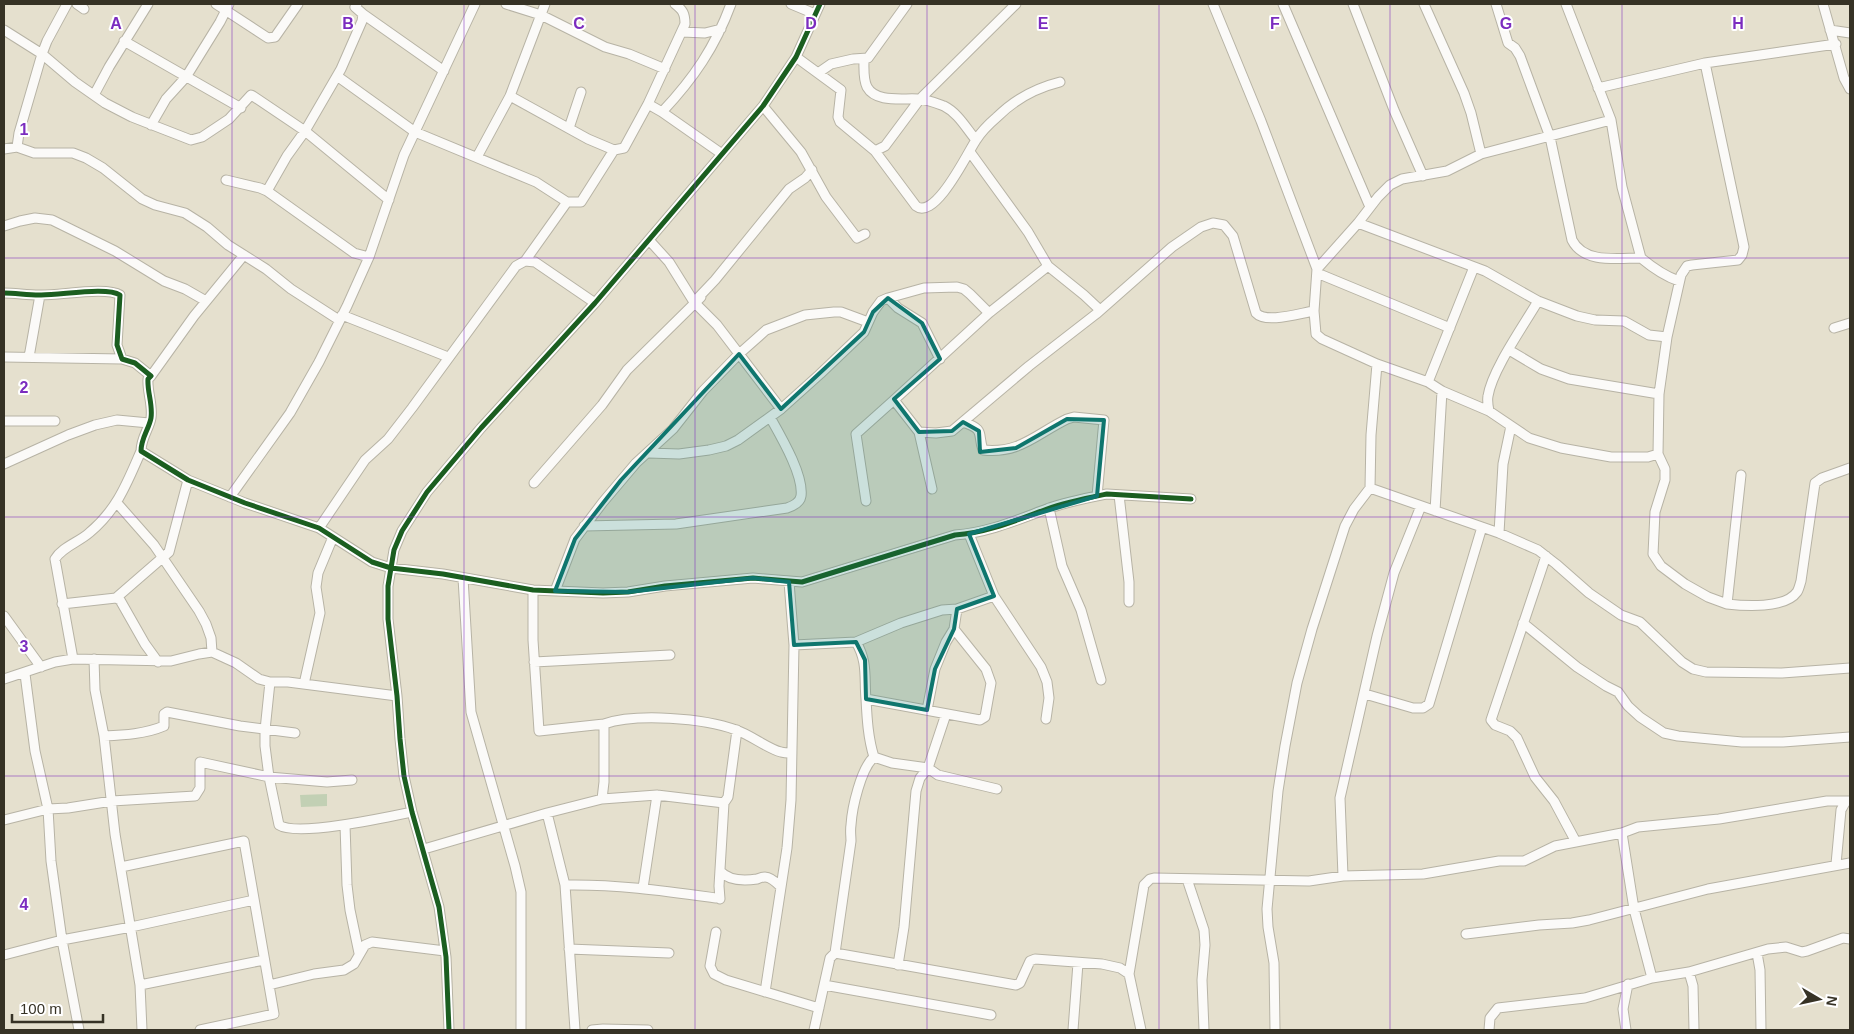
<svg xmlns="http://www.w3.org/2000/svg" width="1854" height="1034" viewBox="0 0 1854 1034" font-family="Helvetica,sans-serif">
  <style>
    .green { fill: #c2d0b4 }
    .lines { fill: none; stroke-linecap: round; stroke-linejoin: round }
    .minor-casing { stroke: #b7b3a5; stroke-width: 11 }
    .minor { stroke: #fbfaf8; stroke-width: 9 }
    .cycleway-casing { stroke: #fff; stroke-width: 8 }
    .cycleway { stroke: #1b5e20; stroke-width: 5 }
    .marked { fill: #0f766e; fill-opacity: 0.2; stroke: #0f766e; stroke-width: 4; stroke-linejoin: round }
    .grid { fill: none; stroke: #7b2cbf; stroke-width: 1; stroke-opacity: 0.55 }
    .grid-label { font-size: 16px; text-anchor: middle; font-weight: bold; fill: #7b2cbf; stroke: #fff; stroke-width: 4; stroke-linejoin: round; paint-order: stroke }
  </style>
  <rect width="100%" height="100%" fill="#e5e0ce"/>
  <path class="green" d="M327,794V806L301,807L300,795Z"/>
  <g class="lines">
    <g class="minor-casing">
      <path id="minor" d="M77,4L84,9
        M216,4L268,38L275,37L298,4
        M506,4L541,15L605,47L629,54L665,69
        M791,4L815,14
        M1213,4L1261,121L1317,269L1314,311L1316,334L1322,339L1377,364L1428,382L1442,391L1489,411L1529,438L1561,448L1611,457H1648L1658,454
        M1283,4L1370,207
        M1353,4L1394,110L1423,176
        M1424,4L1464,93L1471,113L1481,154
        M1496,4L1508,43L1515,48L1520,56L1550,137L1572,240C1584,264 1618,258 1641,258C1653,268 1664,276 1679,281
        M1566,4L1611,120L1622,187L1641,258
        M1823,4L1844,78L1850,89
        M363,14L444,71
        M4,30L42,54L75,82L105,103L132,117L191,140L202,137L229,119L251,95L253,96L305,131L389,200
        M1830,30L1850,33
        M682,32L705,33L721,29
        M124,41L241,108
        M796,57L841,90L838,117L840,122L875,151L916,206C935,221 968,152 976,140C981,132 990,123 997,117C1015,99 1036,88 1060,82
        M864,60C864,68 863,79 867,87C876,103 902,98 918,99C926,99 936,103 944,106C958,113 966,128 976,140
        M1705,63L1744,247L1742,255L1738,260L1692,265L1687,266L1681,275L1667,337L1659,394L1658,454L1665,469V480L1655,512L1653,554L1661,566L1685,584L1708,597L1727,604
        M818,73L831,64L853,59L868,58L907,4
        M337,76L415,132L536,182L567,202H581L614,150
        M1598,88L1705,63L1836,44
        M94,95L109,67L148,4
        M510,96L588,139L614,150L624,148L648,104L685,24C685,14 683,10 675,4
        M648,104L662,112L722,154
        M763,106L801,152L826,197L857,238L865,234
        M662,112C694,78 715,47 731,4
        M151,125L166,99L186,77L220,22L229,4
        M569,128L581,92
        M17,147L19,133L42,54L47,41L67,4
        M4,149L17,147L34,153H73L86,158L103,168L142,199L155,205L185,213L207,227L228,245L266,269L291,289L339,320
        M875,151L885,146L920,99L1016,4
        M970,152L1028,232L1048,266L1084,295L1100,310
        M477,157L510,96L545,4
        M226,180L260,188L267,191L354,253L369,257
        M267,191L287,156L305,131L341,69L362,21L363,14L355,7L357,4
        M1358,223L1485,271L1538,301L1577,316L1595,320L1624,321L1649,335L1667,337
        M4,226L20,221L35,218L52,220L115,251L164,281L185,289L206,301
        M649,240L669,262L694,302L717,325L781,409
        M525,261L567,202
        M1048,266L989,313L894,400L919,432L936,433L952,431L1029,366L1096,314L1172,247L1201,227L1213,223L1224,225L1233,236L1256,313C1266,324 1300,313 1314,311
        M1317,269L1358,223L1378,197L1390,185L1402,179L1447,171L1481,154L1611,120
        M1317,273L1450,328
        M4,293C15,293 27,295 39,295C58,296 106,286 120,295L117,345L122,359L135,363L151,376L148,379C147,392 153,404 151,418C149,429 141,438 141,451L188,480L245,503L319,528L372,562L391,568L443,574L533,590L603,593L628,592L665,586L753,578L802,582L955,535C987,533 1017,520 1047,509C1066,502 1087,498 1107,494L1191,499
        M888,298L898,308L922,323L940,359
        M696,300L715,280L789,189L805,178L812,170
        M342,315L448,357
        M1834,328L1850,323
        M1509,350L1541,369L1569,379L1659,394
        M4,357L122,359
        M29,357L40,295
        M1377,364L1371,435L1370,488L1499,533L1538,550L1556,564L1589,593L1621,615L1640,622L1682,662L1693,669L1706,672L1782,673L1850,668
        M151,376L194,316L244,255
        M1428,382L1474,267
        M1489,411C1488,406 1487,401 1488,396C1492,370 1524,325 1538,301
        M4,421H55
        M963,422C986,430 977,433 983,450C1020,454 1036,434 1067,419L1074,417L1104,420L1097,496
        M919,432L932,489
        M649,453L679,454L709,450L726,446L738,440L781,409L820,374L864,332L873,312L881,301L888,298L924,288L957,287L964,289L970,294L989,313
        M4,464L68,435L95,425L117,420L149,423
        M1741,475L1727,604C1744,606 1785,609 1797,592C1799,589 1800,584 1801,581L1815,483L1822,478L1850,468
        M534,483L602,405L627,370L701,297
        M1119,495L1129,582V602
        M230,497L290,413L319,362L347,306L369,257L404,155L475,4
        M866,501L856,434L894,400
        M117,503L154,545L199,611L206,624L211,638L212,652
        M1049,508L1062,566L1081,610L1101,680
        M1435,511L1442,391
        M584,526L676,524L787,508C793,506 800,503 801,496C804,475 780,435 770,417
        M319,528L365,460L388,439L412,408L516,266L525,261L535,262L595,303
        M1499,533L1503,464L1511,426
        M969,534L994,596L1041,667L1047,682L1049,698L1046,719
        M1546,556L1491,720L1495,725L1510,731L1517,738L1535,777L1554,801L1576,842
        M463,578L471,712L515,866L521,892V1030
        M533,590V640L539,731L604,724
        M555,591L575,539L603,502L636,463L673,429L703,391L739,354L766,330L805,315L834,312H841L868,322
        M116,598L169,552L188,480
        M62,604L116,598L120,600L145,644L158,662
        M4,616L41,667
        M1523,623L1577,667L1606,686L1618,692L1628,706L1640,717L1664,733L1678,736L1742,742H1783L1850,737
        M856,642L901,623L942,610L957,609L994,596
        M794,645L856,642C868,662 864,678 866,699C867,718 868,738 874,757L892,763L928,768L938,775L997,789
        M73,659L55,559C62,547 79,542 89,533C117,510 127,483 141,451
        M94,659L95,690L104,736L115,834L140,985L142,1030
        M534,662L670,655
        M25,674L35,751L48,809L51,861L62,940L79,1030
        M4,679L55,662L73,659L171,661L199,654L212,652L236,663L259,679L270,682H288L397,696
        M270,682L265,730V746L269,777L279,825C297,837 388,817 412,812
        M304,684L320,613L316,587L318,573L333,537
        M1365,694L1413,708H1423L1429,704L1482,527
        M866,699L980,720L985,717L991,683L986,669L954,629
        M927,710L935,669L946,642L954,629L957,609
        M104,736C125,735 145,734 164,726V714L167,712L240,726L295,733
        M602,799L604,782V724C636,713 704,718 736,730C751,735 768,749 781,752C784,753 789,753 792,753
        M547,813L565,885L575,1030
        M4,820L48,809L68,808L112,801L195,796L200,788V762L269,777L327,782L352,780
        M345,825L347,885L350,910L359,953
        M1622,833L1638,827L1719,819L1827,801H1850
        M424,849L547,813L602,799L657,795L724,803L728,797L737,730
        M1836,864L1841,810L1846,801
        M121,867L244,841L274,1014L200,1030
        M720,871C729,881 744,881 757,879C760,878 762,877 765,877C771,877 777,883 781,887
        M1343,876L1340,798L1377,636L1394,573L1421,506
        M1187,879L1204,930L1205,945L1202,980L1204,1030
        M565,885C616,884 665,891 716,898
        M643,888L657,795
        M720,899L719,886L724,803
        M716,932L710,966L714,974L726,980L819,1008
        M1466,934L1539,925L1572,923L1589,920L1708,889L1850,863
        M569,949L669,953
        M835,953L1016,985L1020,983L1030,961L1035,959L1102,964L1120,968L1129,974
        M1757,953L1760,970L1761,1030
        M4,955L62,940L131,927L254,900
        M898,965L904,927L916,791L920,778L928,768L946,714
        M1689,972L1693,986L1694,1030
        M140,985L264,960
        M269,985L314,974L344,970L354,964L365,945L372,942L445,951
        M824,985L991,1015
        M765,992L787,848L791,800L794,645L789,582
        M449,1030L446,957L439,907L412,812L404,776L400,739L397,696L388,619V586L394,550L402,531L427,492L481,428L595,303L763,106L796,57L820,4
        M592,1030L603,1029L648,1030
        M814,1030L830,958L835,953L851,841C851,836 850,831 851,825C852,808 861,768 874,757
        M1073,1030L1078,963
        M1141,1030L1129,974L1144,885L1150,879L1154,878L1309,881L1343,876L1423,874L1499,861H1524L1555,846L1622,833L1634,909L1652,978
        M1275,1030L1274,963L1268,927L1267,909L1278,791L1285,746L1297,683L1312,629L1345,526L1354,509L1370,488
        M1489,1030L1490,1018L1498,1008L1585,998L1652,978L1689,972L1768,949L1786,947L1802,952L1807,951L1843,938L1850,939
        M1626,1030L1623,1009L1628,984"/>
    </g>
    <use href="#minor" class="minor"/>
    <g class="cycleway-casing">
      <path id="cycleway" d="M4,293C15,293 27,295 39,295C58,296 106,286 120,295L117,345L122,359L135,363L151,376L148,379C147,392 153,404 151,418C149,429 141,438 141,451L188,480L245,503L319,528L372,562L391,568L443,574L533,590L603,593L628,592L665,586L753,578L802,582L955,535C987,533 1017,520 1047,509C1066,502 1087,498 1107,494L1191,499
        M449,1030L446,957L439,907L412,812L404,776L400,739L397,696L388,619V586L394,550L402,531L427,492L481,428L595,303L763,106L796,57L820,4"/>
    </g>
    <use href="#cycleway" class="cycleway"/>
  </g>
  <path class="marked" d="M888,298L922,323L940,359L894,399L919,432L952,431L963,422L979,431L980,452L1016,448L1067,419L1104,420L1097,496L969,534L994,596L957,609L954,629L935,669L927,710L866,699L865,660L856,642L794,645L789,582L753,578L628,592L555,591L575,539L621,480L739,354L781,409L864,332L873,312Z"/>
  <path class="grid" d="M232,4V1030M464,4V1030M695,4V1030M927,4V1030M1159,4V1030M1390,4V1030M1622,4V1030M4,258H1850M4,517H1850M4,776H1850"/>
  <g class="grid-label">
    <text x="116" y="29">A</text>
    <text x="348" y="29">B</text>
    <text x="579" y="29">C</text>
    <text x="811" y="29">D</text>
    <text x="1043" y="29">E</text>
    <text x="1275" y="29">F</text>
    <text x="1506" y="29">G</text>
    <text x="1738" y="29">H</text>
    <text x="24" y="135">1</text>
    <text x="24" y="393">2</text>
    <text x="24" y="652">3</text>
    <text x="24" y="910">4</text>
  </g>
  <rect width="1854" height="1034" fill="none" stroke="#363225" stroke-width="10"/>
  <g transform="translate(1819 999) rotate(99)" stroke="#ffffff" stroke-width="4" paint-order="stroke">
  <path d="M0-4L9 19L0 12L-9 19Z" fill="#363225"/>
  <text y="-8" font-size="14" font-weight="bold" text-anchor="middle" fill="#363225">N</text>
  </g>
  <path d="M12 1014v8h91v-8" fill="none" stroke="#363225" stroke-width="2.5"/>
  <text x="20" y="1014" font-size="15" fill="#363225" stroke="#ffffff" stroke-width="4" paint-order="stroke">100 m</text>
</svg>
